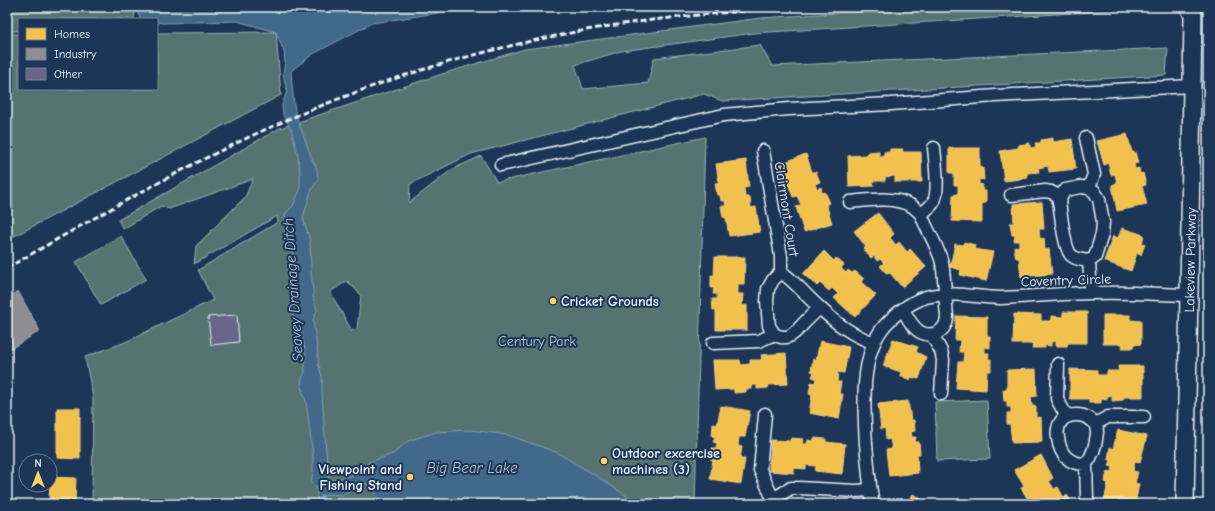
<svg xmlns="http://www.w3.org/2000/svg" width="1215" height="511" viewBox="0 0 1215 511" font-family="'Comic Neue',sans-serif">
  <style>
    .green { fill: #567371; stroke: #9fb2b4; fill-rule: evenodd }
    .water { fill: #426989; stroke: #849fb5 }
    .homes { fill: #f2c14e; stroke: #efcf81 }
    .industry { fill: #8d8d92; stroke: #a8abb1 }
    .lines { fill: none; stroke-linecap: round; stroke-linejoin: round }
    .stream { stroke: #849fb5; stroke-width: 3 }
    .building { fill: #676689; stroke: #e8f1f8 }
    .street-casing { stroke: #e8f1f8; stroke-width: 15 }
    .secondary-casing { stroke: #e8f1f8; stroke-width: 20 }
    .street { stroke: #1d3557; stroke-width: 12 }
    .secondary { stroke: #1d3557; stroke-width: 17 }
    .rail { stroke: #e8f1f8; stroke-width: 3; stroke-dasharray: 6 3; stroke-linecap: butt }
    .poi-dot { fill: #ffd166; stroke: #1d3557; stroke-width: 1.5 }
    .labels { text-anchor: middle; stroke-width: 4; stroke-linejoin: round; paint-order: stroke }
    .street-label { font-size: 14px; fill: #e8f1f8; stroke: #1d3557 }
    .poi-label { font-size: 14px; font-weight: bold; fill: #e8f1f8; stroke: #1d3557; text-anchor: start }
    .park-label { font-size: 14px; fill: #b5c5c9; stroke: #1d3557 }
    .water-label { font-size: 15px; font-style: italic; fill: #aec1d1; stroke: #1d3557 }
  </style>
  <rect width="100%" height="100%" fill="#1d3557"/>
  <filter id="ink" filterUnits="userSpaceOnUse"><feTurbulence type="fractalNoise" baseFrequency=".025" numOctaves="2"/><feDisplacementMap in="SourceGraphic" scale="8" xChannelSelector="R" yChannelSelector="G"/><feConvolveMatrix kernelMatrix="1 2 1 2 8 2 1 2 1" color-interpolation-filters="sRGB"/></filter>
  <g filter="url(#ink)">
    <path class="green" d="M7,7H136L134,19H19V31H7Z
      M925,7H1169L754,33L621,51L575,65L583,89L648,83L654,58L760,45L772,66L1168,48L1166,75L722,101L704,94L471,154L410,184L409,203L451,170L481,156L497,182L705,137L695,504H92L93,398L85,357L123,343L213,300L198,270L278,222L277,216L194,264L196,246L245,197L253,179L169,209L161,206L123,229L118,220L280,128L442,74L525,49L761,18ZM347,281L361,295L357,329L352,331L330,292Z
      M276,32L281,95L7,240V34H19V89H157V33Z
      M121,236L146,279L101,305L76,262Z
      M987,400L990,459L937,461L935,402Z"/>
    <path class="water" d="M136,7H467L457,10L372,23L313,54L292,70L291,72L292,86L295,112L312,159L317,169L318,179L311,191L303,218L310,241L311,271L314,301L317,310L313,320L317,347L319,366L322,377V394L328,478L335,480L355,474L369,462L393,454L408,441L436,432L470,430L508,435L556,452L598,477L634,501L636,504H383L376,495L372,484H360L342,495L326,494L321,500V504H318L316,486L311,483L313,471V456L306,401L301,387L302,378L305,372V349L299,320L294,317L292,313L294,308L297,306L293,280L294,233L285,231V214L293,206L300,190V172L298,155L291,129L283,115L282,105L287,91L283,74L285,62L284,52L276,32L237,21L162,23L157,22V19H140Z"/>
    <path class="homes" d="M1127,134L1132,152H1135L1138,163L1134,164L1135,169L1139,168L1140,174L1143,173L1146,185L1142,186L1147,205L1117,211L1112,185L1117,183L1115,174L1111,175L1108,163L1104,165L1097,141Z
      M1053,138V142L1072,139L1076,169L1049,172L1048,166L1038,168L1039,172L1027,173L1028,178L1004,181L1000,151L1018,148L1019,145L1030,143V148L1036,147L1035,143H1041V140Z
      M949,148H980V167L983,168L984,180L979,179V184L983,185L982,191H986V203H982V222L952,221L953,195L958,194V185H954V173H949Z
      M890,149H903L902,152H921L922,182H895V176L885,177V181H873L874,186L849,187L848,156L867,155L868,152L879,151V156H884V152H890Z
      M806,154L812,172H816L820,182L815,184L817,189L821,187L822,193L825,192L830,203L826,204L832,223L804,232L796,207L801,205L797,196L793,197L789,186L785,188L777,165Z
      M746,160L749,187L744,188L745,197H750L751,208L756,207L760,232L729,236L726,218L723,217L721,206H726L725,201H721L720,195H717L715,183H719L716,164Z
      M1042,202L1044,229H1039L1040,239L1044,238L1045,250L1049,249L1052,274L1021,277L1019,258H1016L1014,247L1019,246V241H1014L1015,235H1012L1010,223H1014L1013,204Z
      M878,213L894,234L890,238L896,245L899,242L907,252L910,249L926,267L902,287L890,273L887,274L880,266L884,263L880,259L877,261L874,256L871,258L863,249L866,247L854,231Z
      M1122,228L1144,235L1142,243L1145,244L1141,255L1137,253L1131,271L1104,261L1113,236L1118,238Z
      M964,242L975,245L974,249L993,252L986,281L960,275L961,270L950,267L955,244L963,245Z
      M824,251L834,261L836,258L844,265L841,268L846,273L848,270L852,273L855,271L864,279L861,282L876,295L855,317L834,298L838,294L832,288L829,291L820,283L817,286L803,274Z
      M715,257H745L744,284H738V294H743L742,306L747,305V330H716V311L713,310L712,299H717V294H713L714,288H711V275L714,276Z
      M1063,312H1087V343H1068L1067,346H1056V341L1051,342V346L1045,345V348H1032L1033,344H1013L1014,314L1041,315V321H1051V316L1063,317Z
      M1103,315H1130V320L1141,321V344L1133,345V348H1122L1123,344H1103Z
      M956,316L987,317V336H990V348L985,347V353H989L988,359H991V371H987L986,390L956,388L958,362H963L964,352H959L960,340H955Z
      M893,339L918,347L916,352L926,357L919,379L911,377L910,380L900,376L901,372L883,366Z
      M820,341L849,347L844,373L838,372L837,382H841L839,394H843L839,419L809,413L812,395L809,394L811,382L815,383L816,378L812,377L814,372L811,371L813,359L816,360Z
      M786,353L788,384L769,385L768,388L757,389V385H752V389H746V392L734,393V389L715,390L713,360H740L741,365L750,364V360H762L761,355Z
      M1118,366H1143V397H1124L1123,400L1112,401V396H1107V400L1101,399V403H1089V399H1070V369L1097,370V375H1107V371H1119Z
      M1036,369L1037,396L1031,397L1032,406H1036V418L1041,417L1042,442L1012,443L1010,424H1007V413H1011V407H1007V401H1004L1003,389L1007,390V370Z
      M908,401L911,420H914L915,431L911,432L912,437H916L915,442H919L920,454H917L918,473L889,476L886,450L892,449L890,439L886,440L885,428L881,429L878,404Z
      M721,406L750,411L745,437H739L738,446L742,447L740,459H745L741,484L710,479L713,460L710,459L712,448H716L717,443L713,442L715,437L712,436L713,424L717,425Z
      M57,408H80V459L57,458Z
      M1118,430L1147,436L1140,462L1135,461L1133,471L1138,472L1135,483L1139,484L1135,504H1114L1104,502L1108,483L1105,482L1107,471L1112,472L1113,467L1109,466L1111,460L1108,459L1110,447L1113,449Z
      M791,438L803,439L802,444H807L808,440L814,441V438L826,439V442L845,444L842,474L815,471L816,466L806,465V469L794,468V473L769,471L771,440L790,441Z
      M1041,455L1053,478L1049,481L1054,489L1058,487L1064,498L1067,495L1073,504H1038L1036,500L1032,502L1030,497L1027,498L1021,488L1024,486L1014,470Z
      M50,477L76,478L75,502H78V504H49Z
      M913,494L929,504H907Z"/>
    <path class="industry" d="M18,291L40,331L7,351V298Z"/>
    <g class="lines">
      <path class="stream" d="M322,496V504"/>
    </g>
    <path class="building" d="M237,315L239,342L211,345L208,317Z"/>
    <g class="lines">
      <g class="street-casing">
        <path id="street" d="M1086,138L1094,174L1089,188
          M763,151L781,256V272L773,280L768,289L767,301L769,326L774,334
          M501,165L724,115L789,109L891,104L995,96L1192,86
          M1081,187L1089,188L1094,191L1099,199L1103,222L1102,234L1095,257L1089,261C1083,260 1076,260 1071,255C1064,248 1061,213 1059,202L1061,197L1065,190Z
          M1011,195L1045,191L1051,192L1061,197
          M850,202C870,200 893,196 912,206C915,208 918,211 921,214C925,211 930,207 933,203C940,193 935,160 934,148
          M1089,261L1091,292
          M781,272C796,282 806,296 820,308C837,324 852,335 874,343
          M903,309C907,317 912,327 920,332C929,337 941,334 945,325C947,322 947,319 947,316C945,298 945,280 942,263C938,246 927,231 921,214
          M932,335L941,351L943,360L941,394
          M713,343L759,341L774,334C789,343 796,331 806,321C810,317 815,312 820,308
          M1058,364L1057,399L1067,417
          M765,414L760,470L773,499L791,488H799L855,491L870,490
          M1095,424L1108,417H1144
          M1086,464C1068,464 1060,454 1058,438C1057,432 1058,425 1062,420C1072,410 1098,415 1097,433C1096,443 1093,456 1086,464L1087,499L1089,504
          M873,504C869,484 868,464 866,444C864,409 860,358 882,329C887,322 893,317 899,312C907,306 916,300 926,297C951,290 976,298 1001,298C1031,297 1062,293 1092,293C1124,292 1157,294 1189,295"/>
      </g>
      <g class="secondary-casing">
        <path id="secondary" d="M1185,504L1189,295L1193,15L1189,7"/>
      </g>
      <use href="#street" class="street"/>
      <use href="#secondary" class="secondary"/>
      <path class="rail" d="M7,268C110,209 212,149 323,105C423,65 530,37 637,22C690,15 744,11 797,7"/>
    </g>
  </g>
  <g class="poi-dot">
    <circle cx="553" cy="301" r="4"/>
    <circle cx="604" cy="461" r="4"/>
    <circle cx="410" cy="477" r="4"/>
  </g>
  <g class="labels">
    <g class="street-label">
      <text transform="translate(787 209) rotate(81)" y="5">Clairmont Court</text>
      <text transform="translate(1190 260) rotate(-89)" y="5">Lakeview Parkway</text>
      <text transform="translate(1066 280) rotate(-2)" y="5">Coventry Circle</text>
    </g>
    <g class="poi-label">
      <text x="561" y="306">Cricket Grounds</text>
      <text x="612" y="458">Outdoor excercise<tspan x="612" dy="16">machines (3)</tspan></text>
      <text x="402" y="474" text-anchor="end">Viewpoint and<tspan x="402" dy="16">Fishing Stand</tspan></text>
    </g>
    <g class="park-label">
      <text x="537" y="346">Century Park</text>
    </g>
    <g class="water-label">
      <text transform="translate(293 290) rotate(-94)" y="5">Seavey Drainage Ditch</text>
      <text x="472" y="473">Big Bear Lake</text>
    </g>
  </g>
  <rect width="1215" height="511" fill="none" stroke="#1d3557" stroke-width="24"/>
  <rect x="12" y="12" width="1191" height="487" fill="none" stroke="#e8f1f8" stroke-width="1.5" filter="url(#ink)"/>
  <rect x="18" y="18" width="140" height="72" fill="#1d3557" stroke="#6e8097"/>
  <rect x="26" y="28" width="20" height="12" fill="#f2c14e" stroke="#6e8097"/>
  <text x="54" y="38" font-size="12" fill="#e8f1f8">Homes</text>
  <rect x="26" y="48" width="20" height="12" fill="#8d8d92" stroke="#6e8097"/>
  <text x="54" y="58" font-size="12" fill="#e8f1f8">Industry</text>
  <rect x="26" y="68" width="20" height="12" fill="#676689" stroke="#6e8097"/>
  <text x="54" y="78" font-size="12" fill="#e8f1f8">Other</text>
  <g transform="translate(38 473)"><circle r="19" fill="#1d3557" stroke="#6e8097"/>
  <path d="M0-3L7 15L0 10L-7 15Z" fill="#ffd166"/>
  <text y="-6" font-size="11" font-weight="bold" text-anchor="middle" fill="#e8f1f8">N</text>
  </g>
</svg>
